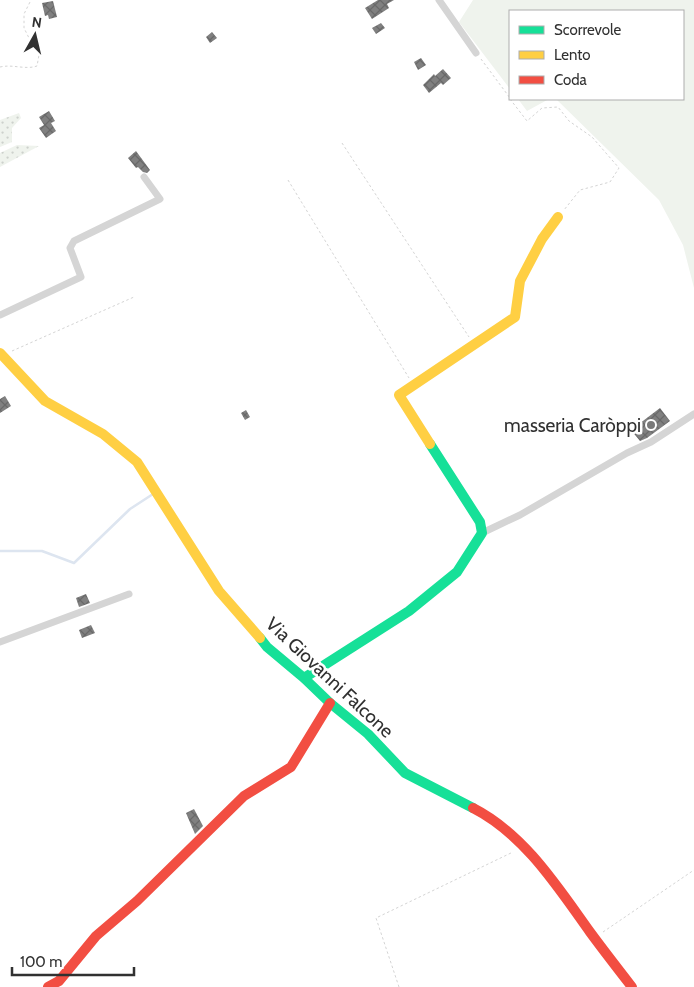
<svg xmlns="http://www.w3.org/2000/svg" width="694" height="987" viewBox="0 0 694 987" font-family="Cabin,sans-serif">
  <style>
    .green { fill: #eff3ed }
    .garden { fill: url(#garden-dots) }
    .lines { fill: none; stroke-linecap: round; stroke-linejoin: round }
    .stream { stroke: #dde5f0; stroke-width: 2.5 }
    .building { fill: url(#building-cross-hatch) }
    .path { stroke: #d4d4d4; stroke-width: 1; stroke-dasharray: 2.5 2.5; stroke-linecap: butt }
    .street { stroke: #d5d5d5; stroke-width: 7 }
    .fast { stroke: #16e098; stroke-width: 10 }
    .slow { stroke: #ffcf43; stroke-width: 10 }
    .jam { stroke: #f24e42; stroke-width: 10 }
    .poi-dot { fill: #797979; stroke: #fff; stroke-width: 2 }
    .labels { text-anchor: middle; stroke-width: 5; stroke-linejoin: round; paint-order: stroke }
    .poi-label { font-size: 19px; fill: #313131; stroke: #fff; text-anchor: end }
    .street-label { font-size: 19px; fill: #313131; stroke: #fff }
  </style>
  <defs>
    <pattern id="garden-dots" width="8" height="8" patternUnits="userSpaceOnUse" patternTransform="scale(1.25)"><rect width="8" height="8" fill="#eff3ed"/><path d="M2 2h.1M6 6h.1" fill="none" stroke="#cdd1cc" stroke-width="1.8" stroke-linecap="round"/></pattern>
    <pattern id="building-cross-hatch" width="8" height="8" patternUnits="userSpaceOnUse" patternTransform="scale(1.25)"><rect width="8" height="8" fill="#808080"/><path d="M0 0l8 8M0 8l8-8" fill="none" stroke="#696969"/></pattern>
  </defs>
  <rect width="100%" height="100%" fill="#fff"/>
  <path class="green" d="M473,0H694V288L683,245L659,200L556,99H683V11H510V89L459,22Z
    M518,99H549L527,111Z"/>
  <path class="garden" d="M19,113L21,118L12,128V142L0,147V120Z
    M17,145L39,146L0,167V153Z"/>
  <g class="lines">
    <path class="stream" d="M0,551H42L74,563L130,509L153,494"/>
  </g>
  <path class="building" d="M378,0H394L387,4L389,8L372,19L365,8Z
    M53,1L57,17L49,19L48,15L45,16L42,3Z
    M381,23L385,28L376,34L372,28Z
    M212,32L217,38L210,43L206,37Z
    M421,58L426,65L418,70L414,62Z
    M443,69L451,78L443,85L441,83L429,93L423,85L434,74L435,76Z
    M49,111L55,121L51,123L56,131L46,138L39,128L44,125L39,117Z
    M136,151L150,170L147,173L143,172L138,167L136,168L128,158Z
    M5,396L11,406L0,413V399Z
    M660,408L670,421L647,438L640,441L631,430Z
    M246,410L250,417L245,420L241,413Z
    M86,594L90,603L79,607L76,598Z
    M91,625L95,633L82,638L79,630Z
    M194,809L203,826L195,834L186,813Z"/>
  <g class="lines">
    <path class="path" d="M481,59L510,98
      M0,67C13,64 25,70 37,66L39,55L38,48L30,40L24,28V14L31,0
      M510,99L527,121L542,108L558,107L569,121L592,137L619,168L610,182L580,190L564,210
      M342,143L469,337
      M288,180L409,378
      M12,351L134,297
      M603,932L694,870
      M399,987L376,918L513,852"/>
    <path class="street" d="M439,0L476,53
      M0,315L81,277L70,248L74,241L160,199L144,177
      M482,533L520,515L627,453L651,442L694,414
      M0,642L129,594"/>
    <path class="fast" d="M260,638L267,647L304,678L330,703L368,734L405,773L473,808
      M304,678L409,611L457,572L482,533L480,522L430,444"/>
    <path class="slow" d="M0,353L45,401L103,434L137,462L219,591L260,638
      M430,444L399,395L515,317L520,281L542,239L558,217"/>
    <path class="jam" d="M473,808C524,834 557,886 590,932C604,951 618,969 632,987
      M48,987L59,981L96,936L137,901L244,796L291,767L330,703"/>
  </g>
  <circle class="poi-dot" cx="651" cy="425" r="5"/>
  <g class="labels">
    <g class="poi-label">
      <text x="641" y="432">masseria Caròppi</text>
    </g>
    <g class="street-label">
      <text transform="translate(330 677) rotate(43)" y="7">Via Giovanni Falcone</text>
    </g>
  </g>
  <rect x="509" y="10" width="175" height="90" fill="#ffffff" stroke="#adadad"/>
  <rect x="519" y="26" width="25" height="8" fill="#16e098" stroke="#adadad"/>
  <text x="554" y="35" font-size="15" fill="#313131">Scorrevole</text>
  <rect x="519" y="51" width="25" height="8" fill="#ffcf43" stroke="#adadad"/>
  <text x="554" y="60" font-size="15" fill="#313131">Lento</text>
  <rect x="519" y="76" width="25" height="8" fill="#f24e42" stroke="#adadad"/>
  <text x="554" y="85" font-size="15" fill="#313131">Coda</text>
  <g transform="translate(35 35) rotate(8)" stroke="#ffffff" stroke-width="4" paint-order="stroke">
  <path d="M0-4L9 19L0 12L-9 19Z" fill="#313131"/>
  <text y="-8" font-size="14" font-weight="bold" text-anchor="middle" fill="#313131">N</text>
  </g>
  <path d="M12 967v8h122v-8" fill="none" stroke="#313131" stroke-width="2.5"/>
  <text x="20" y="967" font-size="15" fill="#313131" stroke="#ffffff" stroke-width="4" paint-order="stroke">100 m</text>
</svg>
